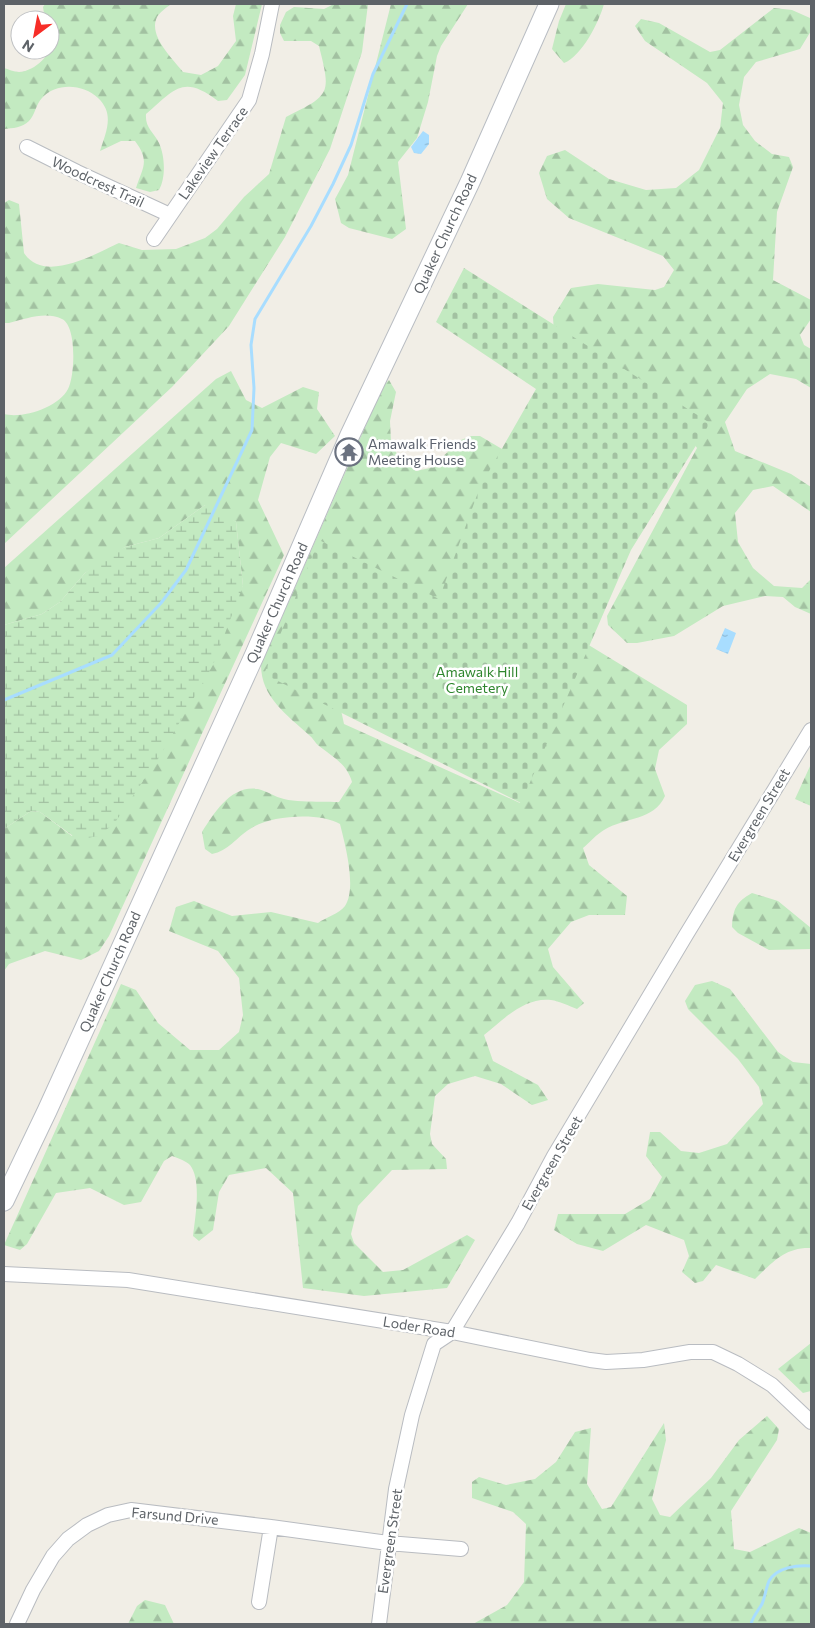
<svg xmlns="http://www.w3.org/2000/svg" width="815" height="1628" viewBox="0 0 815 1628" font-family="Commissioner,sans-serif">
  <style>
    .forest { fill: url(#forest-firs) }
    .wetland { fill: url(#wetland-marsh) }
    .cemetery { fill: url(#cemetery-stones) }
    .water { fill: url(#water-ripples) }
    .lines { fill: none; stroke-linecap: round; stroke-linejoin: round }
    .stream { stroke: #a8ddff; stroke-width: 3 }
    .street-casing { stroke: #b9bcc1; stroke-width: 16 }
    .secondary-casing { stroke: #b9bdc3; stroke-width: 21 }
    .street { stroke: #fff; stroke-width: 14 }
    .secondary { stroke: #fff; stroke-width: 19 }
    .labels { text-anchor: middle; stroke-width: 5; stroke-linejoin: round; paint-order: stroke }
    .street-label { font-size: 14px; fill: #5e6368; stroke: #fff }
    .worship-label { font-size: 14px; fill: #5b616d; stroke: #fff; text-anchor: start }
    .park-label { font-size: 14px; fill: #2f862e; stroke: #fff }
  </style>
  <defs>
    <pattern id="forest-firs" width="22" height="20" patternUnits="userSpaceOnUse" patternTransform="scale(1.25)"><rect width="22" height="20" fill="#c3eac1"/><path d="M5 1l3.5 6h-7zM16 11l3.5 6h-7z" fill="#a2c1a1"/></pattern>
    <pattern id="wetland-marsh" width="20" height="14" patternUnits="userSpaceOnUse" patternTransform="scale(1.25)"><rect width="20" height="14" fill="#c3eac1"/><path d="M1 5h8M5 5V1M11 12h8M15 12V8" fill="none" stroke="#a2c1a1"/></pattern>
    <pattern id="cemetery-stones" width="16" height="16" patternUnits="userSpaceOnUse" patternTransform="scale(1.25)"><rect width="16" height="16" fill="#c3eac1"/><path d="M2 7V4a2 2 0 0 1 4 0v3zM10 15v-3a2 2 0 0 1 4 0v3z" fill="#a2c1a1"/></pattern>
    <pattern id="water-ripples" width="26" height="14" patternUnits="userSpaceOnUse" patternTransform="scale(1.25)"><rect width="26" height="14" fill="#a8ddff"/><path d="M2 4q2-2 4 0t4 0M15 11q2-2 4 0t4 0" fill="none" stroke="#8cb7d2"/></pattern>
  </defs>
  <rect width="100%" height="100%" fill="#f1eee6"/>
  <path class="forest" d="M45,4H171C166,8 160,12 157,17C148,36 172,58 183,72L201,75L218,66L236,41L233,16L236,4H262L245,75L227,100L218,101C183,74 175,89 146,114C145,128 153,131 159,143C165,156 166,178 159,190L150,192L136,188C143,167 150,161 135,141H121L100,151C106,132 115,114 98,98C84,84 56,82 42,98C36,104 35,115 29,121C22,128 13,128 4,129V68C8,69 14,72 19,72C36,71 51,54 55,39L50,31V20H45L43,7Z
    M334,4H368L362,52L330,149L285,237L229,326L172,387L4,544V414C23,419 59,407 68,389C75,376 77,326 62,319C45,311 26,319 9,323H4V203L9,200L19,204L24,253C44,284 95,254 119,243L142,250L176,249L205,238L217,229L244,197L269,174L286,117C331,95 331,94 319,46L311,41H284L280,33V25L286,12L294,7L324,9Z
    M391,4H468L441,46L437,56L428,102L417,138L398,162L406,229L392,239L349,228L341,223L335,199L348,175Z
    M566,4H604C599,22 582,56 564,63L552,49L559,21Z
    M774,8L792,10L810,18L811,31L800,49L756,62L744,77L739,105L743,125L755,141L772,154L789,157L793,167L777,212L773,280L811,300V319L800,335L804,345L811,349V388L796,379L770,374L747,389L725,422L735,451L791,474L811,487V512L773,486L753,490L735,513L738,542L753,568L774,586L802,588L811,579V614L795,607L783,597L765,596L723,606L674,636L637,643H627L608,625L607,616L697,448L661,397L554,334L553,317L571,288L598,284L655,290L664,287L674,270L663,256L569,218L547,199L539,173L547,156L565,150L609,179L646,190L676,188L699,170L720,128L723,103L707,83L645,41L635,26L641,19L659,23L710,52L720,50Z
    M231,371L246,400L262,408L303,387L319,392L317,409L335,436L316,454L281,443L270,457L258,500L284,555L109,936L99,951L81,960L45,951L9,964L4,971V829L31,811L40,812L72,836L243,586L236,522L205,505L159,538L125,547L85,573L60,602L42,614L4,625V568L216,379Z
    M389,380L396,392L390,421L391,442L398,456L416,471L430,468L461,440L471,436H480L502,449L452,593L341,710L344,724L520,803L587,644L687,705V724L659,750L655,769L665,796C654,821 625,817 604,830C597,834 590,842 583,848L589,865L627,896L625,915H589L571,922L548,949L553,967L584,1003L577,1009C569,1006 559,1001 551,1000C524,997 503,1020 484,1035L493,1061L538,1085L548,1100L532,1105L501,1084L475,1076L448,1084L435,1096L430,1134L432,1144L446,1159L447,1169L392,1170L358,1206L351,1234L354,1243L383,1272L403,1270L467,1235L475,1240L447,1288L364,1296L303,1288L293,1193L266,1168L229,1175L219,1192L213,1230L199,1241L193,1236C195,1218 202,1180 190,1165C186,1161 178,1158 172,1156L164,1161L141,1202L124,1205L90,1188L56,1193L27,1244L20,1250L4,1245L121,984L136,990L158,1023L190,1050H219L239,1032L243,1015L239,978L218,951L169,931L176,907L194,901L232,916L271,912L318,923C325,918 340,913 345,906C357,888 345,844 340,824C320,812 269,815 250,829C237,837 228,851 212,854L205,849L202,832C215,812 231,785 258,789C267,791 275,797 284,799C301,803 322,801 339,802L352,782C347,764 333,757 319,746C315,743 313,738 309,735C287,715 261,697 261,665L383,386Z
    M811,764V806L795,799Z
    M752,893L778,901L811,928V949L769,950L738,933L732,927C733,909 736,902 752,893Z
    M712,981L730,989L778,1052L793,1062L811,1064V1248C785,1247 773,1262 755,1279L716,1265L703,1281L695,1283L682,1272L689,1256L684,1240L646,1225L603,1251L577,1244L554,1230L558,1214H625L650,1199L662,1177L646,1156L650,1132H660L681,1151L699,1153L727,1144L763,1104L759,1087L738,1059L688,1009L685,1001L695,985Z
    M811,1343V1391L803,1393L778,1369Z
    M767,1416L779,1429L777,1440L731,1511L734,1549L750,1552L799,1528L811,1533V1624H473L507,1605L524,1582L526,1524L513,1512L472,1498V1482L479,1477L506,1485L535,1479L556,1462L575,1432L591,1428L587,1484L602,1509L611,1507L664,1423L666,1440L652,1499L660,1515L670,1517L711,1478L739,1440Z
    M145,1600L165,1605L174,1624H128L137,1606Z"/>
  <path class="wetland" d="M205,505L214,506L236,522L243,586L213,665L160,756L114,824L98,836L81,839L73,836L40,812L31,811L4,829V625L42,614L60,602L85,573L108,555L125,547L159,538Z"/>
  <path class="cemetery" d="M464,268L710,423L631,550L521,803L264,674L319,540L439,599L480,487L536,389L436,322Z"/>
  <path class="water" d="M423,131L429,135V144L421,154L414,153L411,147Z
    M725,628L736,633L728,654L716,649Z"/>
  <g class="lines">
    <path class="stream" d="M4,700L112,655L161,603L186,570L252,430L254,388L251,345L255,319L311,226L333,184L351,145L373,74L407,4
      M751,1624C753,1616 758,1611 762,1604C765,1597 766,1588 769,1581C777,1567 797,1565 811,1566"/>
    <g class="street-casing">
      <path id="street" d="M27,147L77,172L170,215
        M154,239L249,100L262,54L272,4
        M4,1274L128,1280L452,1332L590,1360L606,1362L643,1360L690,1352H713L738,1364L772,1385L811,1422
        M259,1602L271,1527
        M17,1624L33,1590L53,1556L68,1539L87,1525L108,1515L131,1510L271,1527L388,1543L461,1549
        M379,1624L396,1489L412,1415L434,1344L452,1332L518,1223L554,1156L686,935L811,730"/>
    </g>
    <g class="secondary-casing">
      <path id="secondary" d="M4,1201L47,1111L255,654L350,435L470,182L549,4"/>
    </g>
    <use href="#street" class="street"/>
    <use href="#secondary" class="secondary"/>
  </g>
  <defs>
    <g id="temple-ring" transform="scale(1.4375)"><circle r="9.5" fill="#fff" stroke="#6b7280" stroke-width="1.5"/><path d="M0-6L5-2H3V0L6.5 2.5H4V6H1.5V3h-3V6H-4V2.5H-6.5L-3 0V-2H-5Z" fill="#6b7280"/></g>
  </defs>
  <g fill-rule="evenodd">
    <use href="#temple-ring" x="349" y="452"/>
  </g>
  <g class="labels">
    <g class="street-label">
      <text transform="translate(213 153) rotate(-55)" y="5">Lakeview Terrace</text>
      <text transform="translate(98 182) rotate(25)" y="5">Woodcrest Trail</text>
      <text transform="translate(445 234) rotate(-65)" y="5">Quaker Church Road</text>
      <text transform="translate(277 603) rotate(-66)" y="5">Quaker Church Road</text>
      <text transform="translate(759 815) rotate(-59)" y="5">Evergreen Street</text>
      <text transform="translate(110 972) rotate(-66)" y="5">Quaker Church Road</text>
      <text transform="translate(552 1163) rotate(-60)" y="5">Evergreen Street</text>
      <text transform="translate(419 1327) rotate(9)" y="5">Loder Road</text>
      <text transform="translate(175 1516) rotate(5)" y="5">Farsund Drive</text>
      <text transform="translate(390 1541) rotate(-82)" y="5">Evergreen Street</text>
    </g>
    <g class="worship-label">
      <text x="368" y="449">Amawalk Friends<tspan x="368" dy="16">Meeting House</tspan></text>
    </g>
    <g class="park-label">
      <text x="477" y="677">Amawalk Hill<tspan x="477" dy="16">Cemetery</tspan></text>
    </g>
  </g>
  <rect width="815" height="1628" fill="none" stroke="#5e6368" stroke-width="10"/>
  <g transform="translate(35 35) rotate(212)"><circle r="24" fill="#ffffff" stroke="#bfc1c3"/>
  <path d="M0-4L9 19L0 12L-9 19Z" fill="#f72d27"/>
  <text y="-8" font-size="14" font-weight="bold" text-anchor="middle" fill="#5e6368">N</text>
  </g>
</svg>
